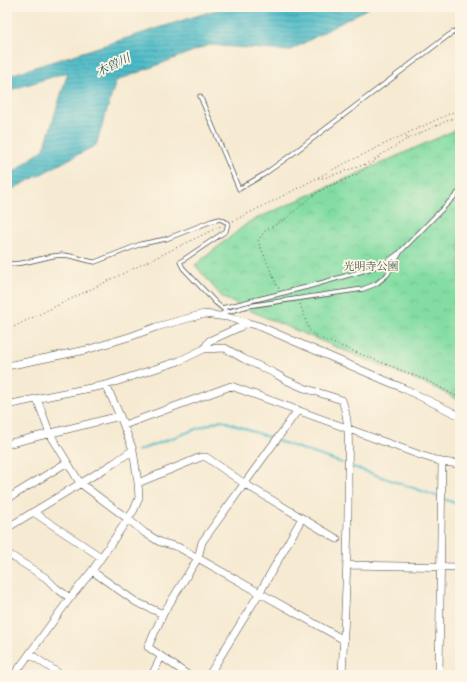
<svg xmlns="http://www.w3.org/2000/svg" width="467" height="682" viewBox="0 0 467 682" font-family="'Libre Caslon Text','Noto Serif JP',serif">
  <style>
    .park { fill: url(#park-crowns); stroke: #578467 }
    .water { fill: url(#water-rules); stroke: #3c737a }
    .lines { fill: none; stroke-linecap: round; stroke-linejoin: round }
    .stream { stroke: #4ebbc8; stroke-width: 2 }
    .lane-casing { stroke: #494844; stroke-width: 5 }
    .street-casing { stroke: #494844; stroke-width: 8 }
    .path { stroke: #494844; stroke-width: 1; stroke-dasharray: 1 3; stroke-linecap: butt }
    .lane { stroke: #fff; stroke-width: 3.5 }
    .street { stroke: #fff; stroke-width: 7 }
    .labels { text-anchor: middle; stroke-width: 3.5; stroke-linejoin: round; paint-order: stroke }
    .park-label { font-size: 11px; fill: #415849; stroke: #fcf5e5 }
    .water-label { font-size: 12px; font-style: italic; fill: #375d62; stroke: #fcf5e5 }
  </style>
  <defs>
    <pattern id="park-crowns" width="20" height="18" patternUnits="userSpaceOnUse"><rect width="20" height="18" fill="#83dda3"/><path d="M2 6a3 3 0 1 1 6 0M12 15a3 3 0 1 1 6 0" fill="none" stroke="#71be8c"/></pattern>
    <pattern id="water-rules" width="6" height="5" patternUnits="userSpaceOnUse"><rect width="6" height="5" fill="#4ebbc8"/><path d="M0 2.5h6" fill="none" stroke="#4198a3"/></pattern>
  </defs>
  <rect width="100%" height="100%" fill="#fcf5e5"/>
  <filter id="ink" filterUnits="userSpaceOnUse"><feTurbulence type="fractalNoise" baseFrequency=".025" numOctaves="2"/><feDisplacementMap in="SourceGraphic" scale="8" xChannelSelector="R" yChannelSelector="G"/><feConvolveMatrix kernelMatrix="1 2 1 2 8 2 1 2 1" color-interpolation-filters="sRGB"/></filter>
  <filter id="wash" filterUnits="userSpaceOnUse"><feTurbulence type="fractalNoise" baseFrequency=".012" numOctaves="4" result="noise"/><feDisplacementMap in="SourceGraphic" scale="16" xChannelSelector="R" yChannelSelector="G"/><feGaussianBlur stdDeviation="0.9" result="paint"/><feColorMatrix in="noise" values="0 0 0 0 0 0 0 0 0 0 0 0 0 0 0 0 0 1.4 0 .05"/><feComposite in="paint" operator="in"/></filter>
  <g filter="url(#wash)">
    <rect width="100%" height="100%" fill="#f6ead2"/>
    <path class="park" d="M460,128V401L440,390L271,320L223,298L195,265L249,222Z"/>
    <path class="water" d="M225,7H370L289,51L209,45L116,81L96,145L7,192V174L16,170L44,149L68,72L7,91V76Z"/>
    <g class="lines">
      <path class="stream" d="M278,441L342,463
        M137,451L221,420L271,438
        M350,466L439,497
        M444,499L460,505"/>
    </g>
  </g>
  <g filter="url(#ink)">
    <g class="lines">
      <g class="lane-casing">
        <path id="lane" d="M200,96L239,189L263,175L291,155L449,35L460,28
          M7,264C27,265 43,256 62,255C74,255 84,261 95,262L141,244L166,239L212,221L220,219L228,223L226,231L180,262L183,268L216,303L227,312
          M222,308L307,287L356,273L384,264L399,253
          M221,315L223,313L248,306L363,289L376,284L387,275L401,251L460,191"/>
      </g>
      <g class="street-casing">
        <path id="street" d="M204,349L225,348L244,359L274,373L286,380L304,388L342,400C351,425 348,452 348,478C349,543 345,609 342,675
          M7,366L86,350L132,336L156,327L204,314L227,317L259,326L405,389L460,416
          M106,385L120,416
          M37,399L50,434L80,483L128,519L145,533L160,542L178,547L344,640
          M7,405L54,395L106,385L179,361L204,349L209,341L240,327L246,322
          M124,425L231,386L420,455L442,462L460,464
          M7,444L120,416L133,450L138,483L139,498L134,510L92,571L70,598L14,675
          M138,483L201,457H206L245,484L337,539
          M7,499L66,463
          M33,512L101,557
          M7,528L114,463L133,450
          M7,553L46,578L56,588L70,598
          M347,565L460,567
          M92,571L136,602L163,614
          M30,654L61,675
          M152,675L161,657
          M188,675L148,647L163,614L198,558L202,542L298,410
          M209,675L260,592L302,518
          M439,675L442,462"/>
      </g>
      <path class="path" d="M407,139L460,115
        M381,155L407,139L405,134
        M318,178H324L366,164L379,156
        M233,221C261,207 289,193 317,178C364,153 412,131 460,109
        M279,288H278L258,241L265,231L288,217L312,196L327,187L358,174L382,155
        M300,304L309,330L318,337L428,381L460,398
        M7,330L221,226"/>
      <use href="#lane" class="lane"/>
      <use href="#street" class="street"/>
    </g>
  </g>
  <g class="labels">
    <g class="park-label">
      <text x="371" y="270">光明寺公園</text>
    </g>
    <g class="water-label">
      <text transform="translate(113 65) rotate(-26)" y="4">木曽川</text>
    </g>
  </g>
  <rect width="467" height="682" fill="none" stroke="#fcf5e5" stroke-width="24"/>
</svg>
